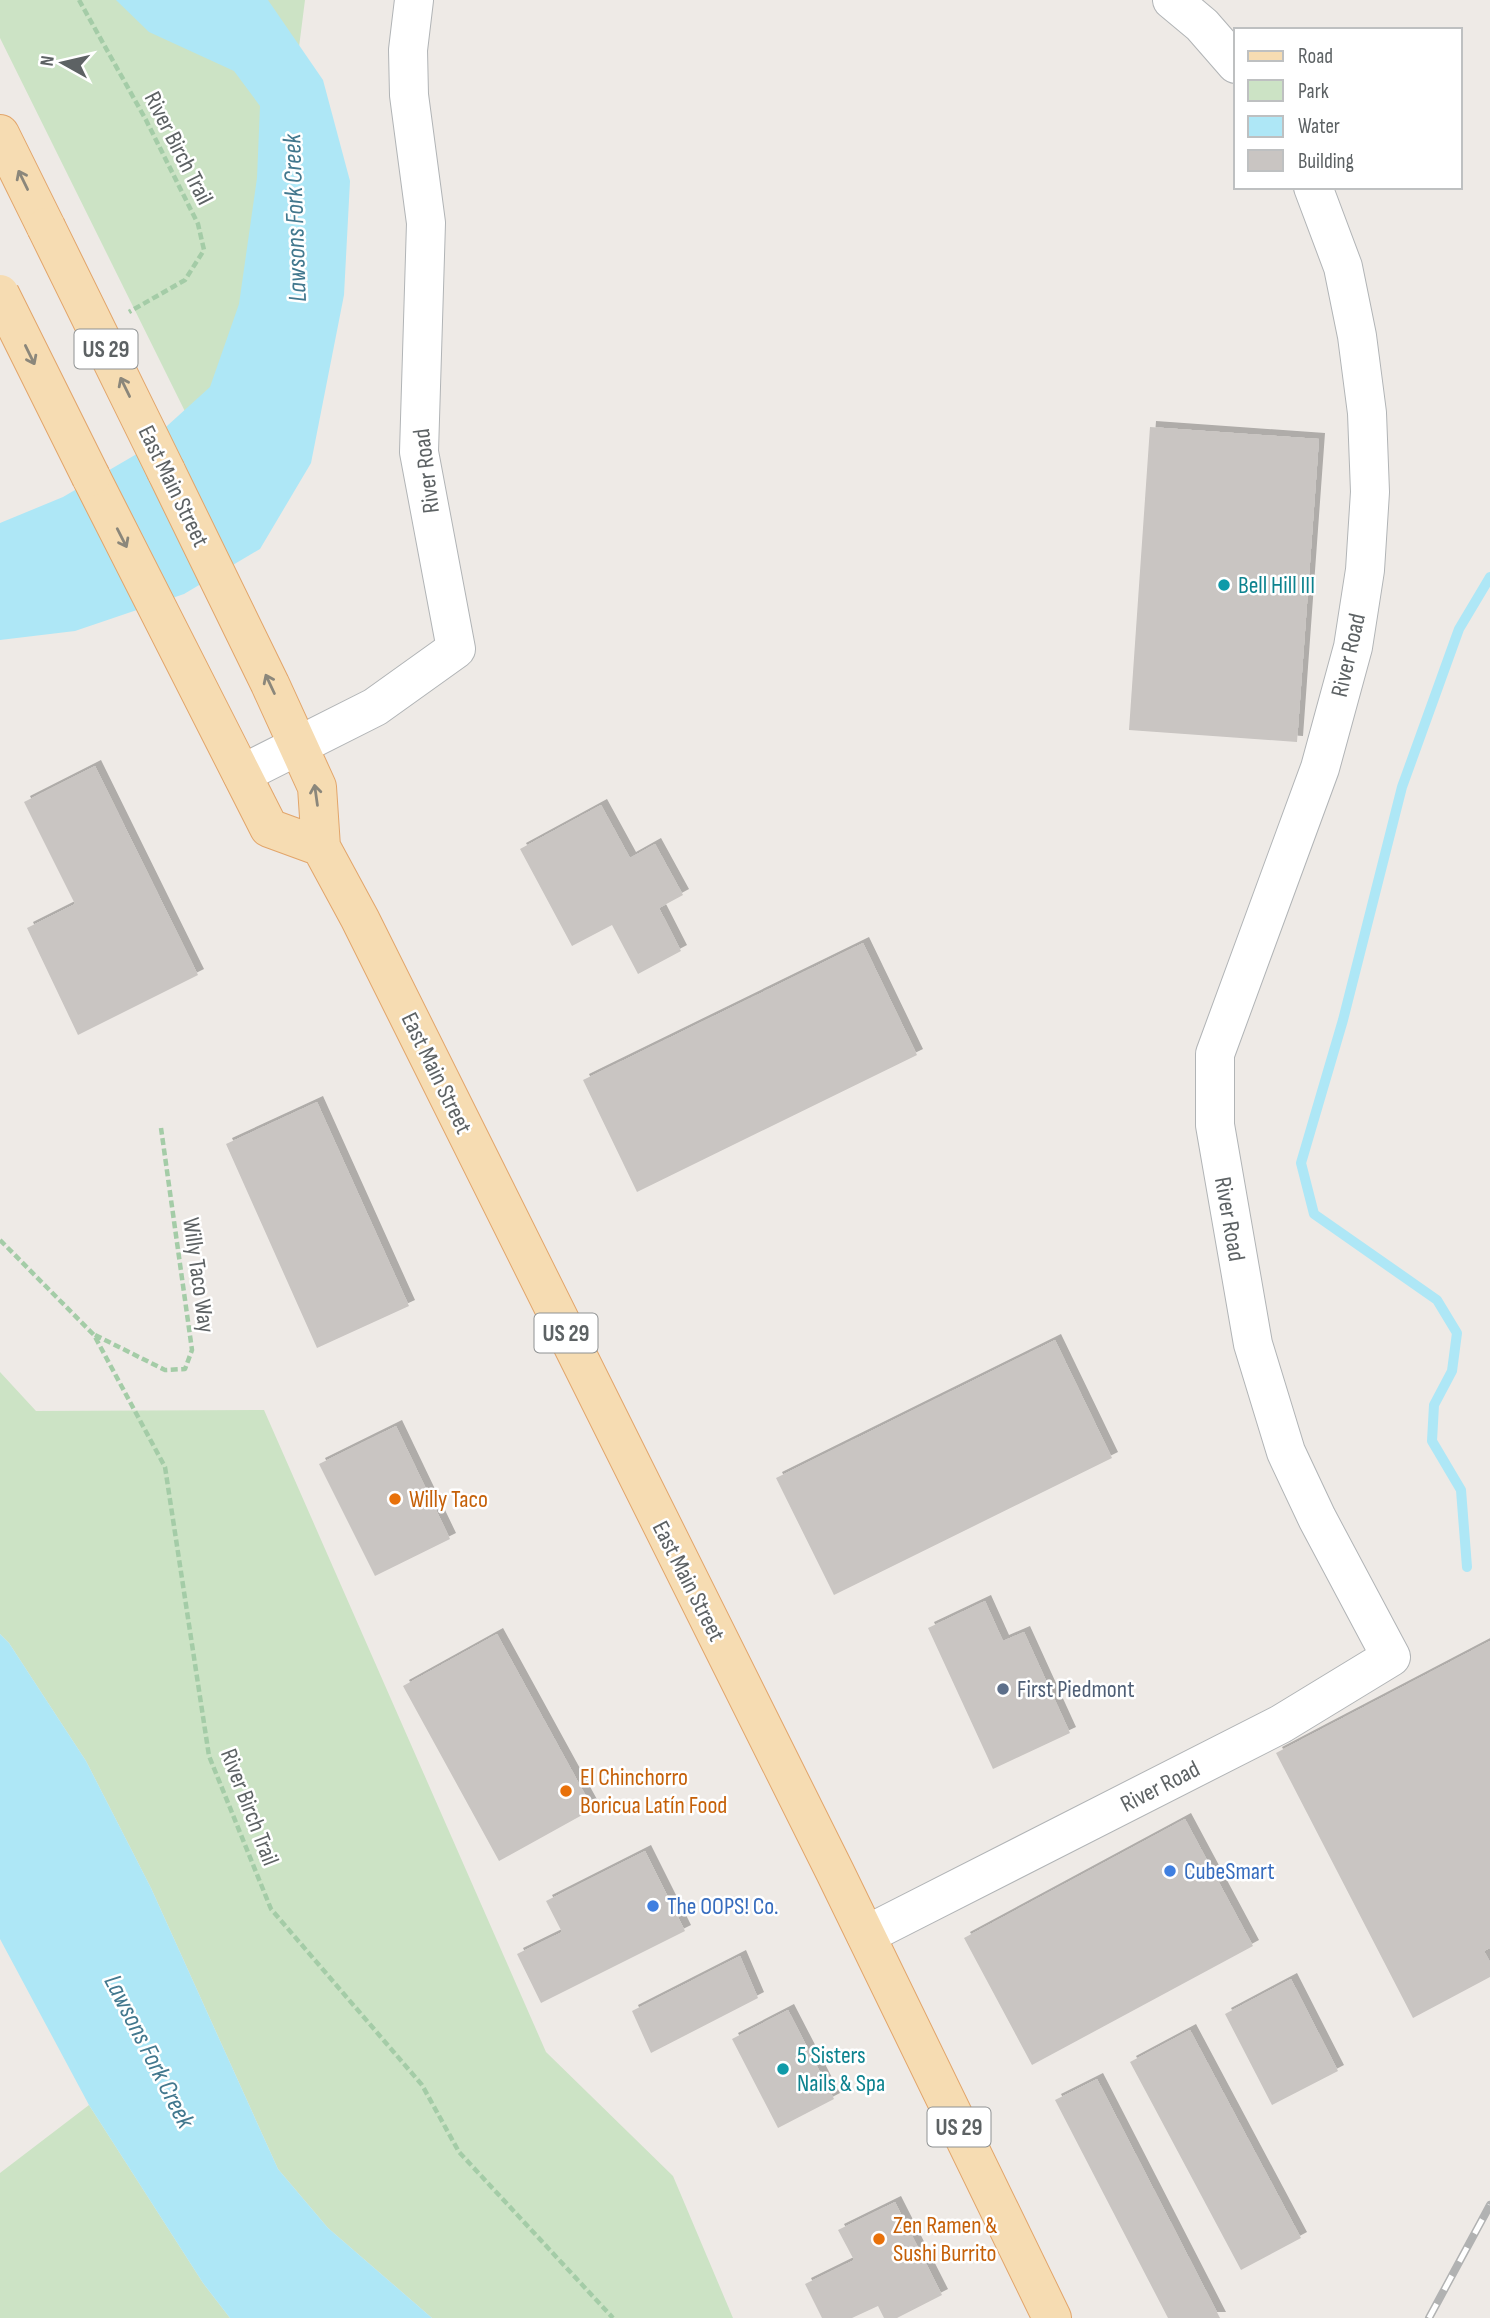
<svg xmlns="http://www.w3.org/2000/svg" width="1490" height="2318" viewBox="0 0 1490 2318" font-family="'Sofia Sans Condensed',sans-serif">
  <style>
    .green { fill: #cce3c5 }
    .water { fill: #aee7f6 }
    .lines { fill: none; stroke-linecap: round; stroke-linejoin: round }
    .stream { stroke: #aee7f6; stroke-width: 10 }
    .building { fill: #c9c5c2; filter: url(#shadow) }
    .minor-casing { stroke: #b1b4b6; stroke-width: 40 }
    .major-casing { stroke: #e2a56a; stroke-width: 40 }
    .path { stroke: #a4cca7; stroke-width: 4.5; stroke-dasharray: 7 3.5; stroke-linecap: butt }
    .minor { stroke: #fff; stroke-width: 38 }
    .major { stroke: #f6dcb2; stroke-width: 38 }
    .rail-casing { stroke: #b1b2b2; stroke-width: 8 }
    .rail { stroke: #fff; stroke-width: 5; stroke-dasharray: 16; stroke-linecap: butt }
    .major-bridge-casing { stroke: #e2a56a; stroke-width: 40; stroke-linecap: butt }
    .major-bridge { stroke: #f6dcb2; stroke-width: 38 }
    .oneway { stroke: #8b877b }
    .culture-dot { fill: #0f9aa8; stroke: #fff; stroke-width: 2.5 }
    .food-dot { fill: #e8710a; stroke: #fff; stroke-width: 2.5 }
    .service-dot { fill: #5c6f8a; stroke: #fff; stroke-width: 2.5 }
    .shop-dot { fill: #3f7fe0; stroke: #fff; stroke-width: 2.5 }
    .labels { text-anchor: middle; stroke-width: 5; stroke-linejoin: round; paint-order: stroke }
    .shield { fill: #fff; stroke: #8e9192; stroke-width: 2 }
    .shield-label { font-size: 23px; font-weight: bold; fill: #5d6264 }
    .street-label { font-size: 24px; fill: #5d6264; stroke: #fff }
    .culture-label { font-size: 24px; fill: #0d838f; stroke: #fff; text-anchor: start }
    .food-label { font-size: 24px; fill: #c56008; stroke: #fff; text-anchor: start }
    .service-label { font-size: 24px; fill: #4e5e75; stroke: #fff; text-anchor: start }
    .shop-label { font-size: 24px; fill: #366cbe; stroke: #fff; text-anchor: start }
    .water-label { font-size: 26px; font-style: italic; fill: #42788e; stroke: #fff }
  </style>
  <defs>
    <filter id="shadow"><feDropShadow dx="6" dy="-6" stdDeviation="0" flood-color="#0004"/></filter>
  </defs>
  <rect width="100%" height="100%" fill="#eeeae6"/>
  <path class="green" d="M0,0H305L291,110L219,480L0,38Z
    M0,1372L36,1411L264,1410L546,2052L673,2176L733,2318H432L328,2228L278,2169L151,1888L86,1761L9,1643L0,1634Z
    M89,2105L203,2283L230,2318H0V2173Z"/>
  <path class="water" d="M116,0H268L323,80L350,181L344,295L311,463L260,549L184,594L75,631L0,640V523L63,497L135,455L210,387L239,304L257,178L260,106L234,71L149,32Z
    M0,1634L9,1643L86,1761L151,1888L278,2169L328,2228L432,2318H230L203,2283L89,2105L0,1939Z"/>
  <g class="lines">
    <path class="stream" d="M1467,1567L1461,1490L1432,1441L1434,1405L1452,1371L1457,1333L1437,1300L1314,1214L1301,1163L1343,1020L1402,787L1459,629L1490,577"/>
  </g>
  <path class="building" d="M1150,427L1319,439L1297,742L1129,730Z
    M95,766L198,975L78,1035L27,928L75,904L24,802Z
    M601,805L630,858L655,844L683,895L659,908L681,951L638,974L612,925L572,946L520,849Z
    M863,943L917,1055L637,1192L583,1080Z
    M317,1102L409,1306L317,1348L226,1144Z
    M1055,1340L1112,1458L834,1595L776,1478Z
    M396,1426L450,1539L375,1576L319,1464Z
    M985,1601L1003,1641L1024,1632L1070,1733L993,1769L928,1628Z
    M497,1634L593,1809L499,1861L403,1686Z
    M1490,1641V1948L1484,1951L1490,1962V1977L1413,2018L1276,1753Z
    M1185,1819L1253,1946L1032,2065L964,1938Z
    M645,1851L685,1931L541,2003L517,1954L562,1932L546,1901Z
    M740,1956L758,1998L651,2053L632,2011Z
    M1291,1979L1338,2071L1272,2105L1225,2014Z
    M788,2010L834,2099L778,2128L732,2039Z
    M1190,2030L1301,2238L1241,2270L1130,2062Z
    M1097,2079L1220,2318H1168L1055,2100Z
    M895,2202L942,2295L897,2318H884L878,2306L852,2318H822L805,2284L854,2260L838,2230Z"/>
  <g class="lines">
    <g class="minor-casing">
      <path id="minor" d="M1172,0L1202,25L1236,64
        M242,774L375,707L456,649L419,452L426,223L409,95L408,50L414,0
        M866,1935L1281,1724L1391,1657L1317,1518L1286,1452L1253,1344L1215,1125V1054L1320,768L1353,647L1365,570L1370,492L1367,413L1357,336L1343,267L1313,187"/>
    </g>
    <g class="major-casing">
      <path id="major" d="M0,134L46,227
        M166,471L270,684L317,787L321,847L360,919L835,1872L1052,2318
        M91,477L269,828L321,847"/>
    </g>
    <path class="path" d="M79,0L146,120L198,224L204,250L185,280L129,312
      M0,1240L94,1335L165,1467L209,1756L271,1909L422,2085L459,2152L613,2318
      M95,1335L165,1370L185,1369L192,1350L161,1128"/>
    <use href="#minor" class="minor"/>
    <use href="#major" class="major"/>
    <g class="rail-casing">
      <path id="rail" d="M1429,2318L1490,2205"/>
    </g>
    <use href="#rail" class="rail"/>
    <g class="major-bridge-casing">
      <path id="major-bridge" d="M46,227L166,471
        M0,294L91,477"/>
    </g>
    <use href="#major-bridge" class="major-bridge"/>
  </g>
  <defs><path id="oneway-shaft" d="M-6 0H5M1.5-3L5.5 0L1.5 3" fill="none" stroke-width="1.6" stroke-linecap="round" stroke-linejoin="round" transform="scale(1.75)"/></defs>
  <g class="oneway">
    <use href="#oneway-shaft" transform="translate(23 180) rotate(-116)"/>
    <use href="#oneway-shaft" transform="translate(30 355) rotate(64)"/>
    <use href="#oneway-shaft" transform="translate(125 387) rotate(-116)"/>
    <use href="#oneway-shaft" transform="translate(122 538) rotate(63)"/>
    <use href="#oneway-shaft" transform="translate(270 684) rotate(-115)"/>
    <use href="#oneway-shaft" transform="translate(316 795) rotate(-98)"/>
  </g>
  <g class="culture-dot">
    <circle cx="1224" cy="585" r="7"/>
    <circle cx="783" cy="2069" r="7"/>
  </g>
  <g class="food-dot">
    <circle cx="395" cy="1499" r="7"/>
    <circle cx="566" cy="1791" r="7"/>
    <circle cx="879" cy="2239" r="7"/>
  </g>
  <circle class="service-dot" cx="1003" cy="1689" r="7"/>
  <g class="shop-dot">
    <circle cx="1170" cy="1871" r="7"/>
    <circle cx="653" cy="1906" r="7"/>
  </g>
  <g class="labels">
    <g class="shield">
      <rect x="74.5" y="329.5" width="63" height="39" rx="5"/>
      <rect x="534.5" y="1313.5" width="63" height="39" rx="5"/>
      <rect x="927.5" y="2107.5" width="63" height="39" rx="5"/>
    </g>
    <g class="shield-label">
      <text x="106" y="357">US 29</text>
      <text x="566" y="1341">US 29</text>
      <text x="959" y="2135">US 29</text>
    </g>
    <g class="street-label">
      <text transform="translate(179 148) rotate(63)" y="8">River Birch Trail</text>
      <text transform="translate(426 471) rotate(-97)" y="8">River Road</text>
      <text transform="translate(174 486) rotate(64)" y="8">East Main Street</text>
      <text transform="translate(1348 655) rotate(-77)" y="8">River Road</text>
      <text transform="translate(437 1073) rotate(64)" y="8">East Main Street</text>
      <text transform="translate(1230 1219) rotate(80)" y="8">River Road</text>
      <text transform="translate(199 1275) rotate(82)" y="8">Willy Taco Way</text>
      <text transform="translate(689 1581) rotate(63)" y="8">East Main Street</text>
      <text transform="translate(1160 1786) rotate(-27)" y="8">River Road</text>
      <text transform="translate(250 1807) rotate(69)" y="8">River Birch Trail</text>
    </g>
    <g class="culture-label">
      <text x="1238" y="593">Bell Hill III</text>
      <text x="797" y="2063">5 Sisters<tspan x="797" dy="28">Nails &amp; Spa</tspan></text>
    </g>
    <g class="food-label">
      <text x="409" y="1507">Willy Taco</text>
      <text x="580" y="1785">El Chinchorro<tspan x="580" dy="28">Boricua Latín Food</tspan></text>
      <text x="893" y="2233">Zen Ramen &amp;<tspan x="893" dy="28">Sushi Burrito</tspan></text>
    </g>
    <g class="service-label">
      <text x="1017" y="1697">First Piedmont</text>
    </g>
    <g class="shop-label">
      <text x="1184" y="1879">CubeSmart</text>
      <text x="667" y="1914">The OOPS! Co.</text>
    </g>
    <g class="water-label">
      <text transform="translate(294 218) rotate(-92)" y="9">Lawsons Fork Creek</text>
      <text transform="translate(150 2051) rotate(63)" y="9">Lawsons Fork Creek</text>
    </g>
  </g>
  <rect x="1234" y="28" width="228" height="161" fill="#ffffff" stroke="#bec0c1" stroke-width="2"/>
  <rect x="1248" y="51" width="35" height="10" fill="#f6dcb2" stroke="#bec0c1" stroke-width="2"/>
  <text x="1298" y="63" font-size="21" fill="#5d6264">Road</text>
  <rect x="1248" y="80" width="35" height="21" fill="#cce3c5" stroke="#bec0c1" stroke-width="2"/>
  <text x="1298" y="98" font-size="21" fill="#5d6264">Park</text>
  <rect x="1248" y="116" width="35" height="21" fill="#aee7f6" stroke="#bec0c1" stroke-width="2"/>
  <text x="1298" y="133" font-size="21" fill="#5d6264">Water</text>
  <rect x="1248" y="150" width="35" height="21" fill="#c9c5c2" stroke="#bec0c1" stroke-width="2"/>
  <text x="1298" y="168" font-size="21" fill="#5d6264">Building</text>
  <g transform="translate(63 63) rotate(278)" stroke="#ffffff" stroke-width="5" paint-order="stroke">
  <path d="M0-5L12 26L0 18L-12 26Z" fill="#5d6264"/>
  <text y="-10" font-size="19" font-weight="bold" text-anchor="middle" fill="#5d6264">N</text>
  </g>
</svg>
